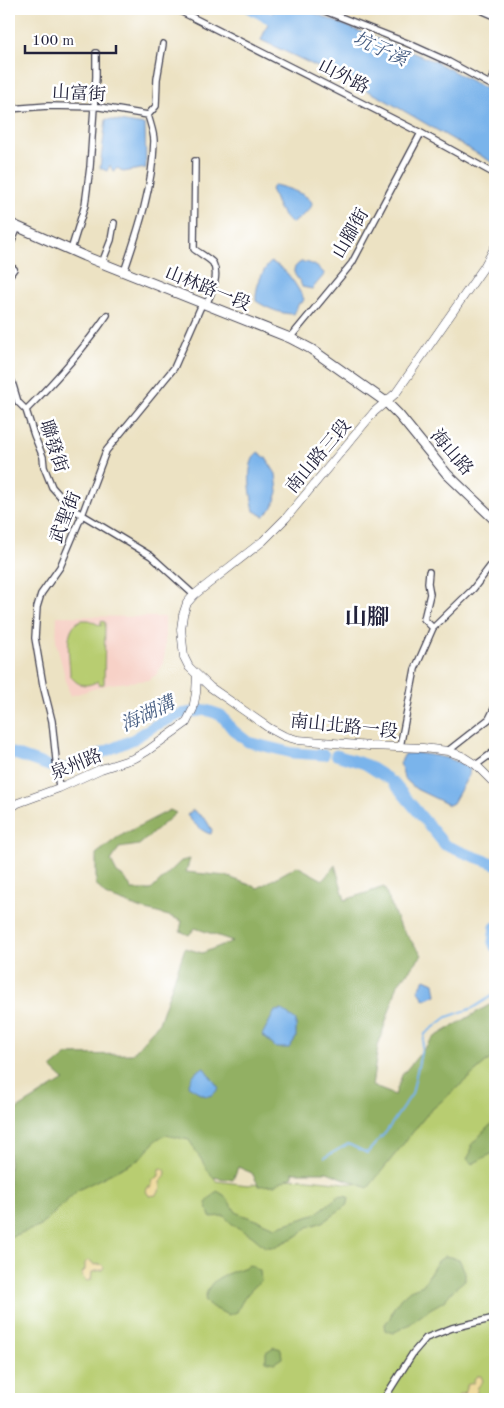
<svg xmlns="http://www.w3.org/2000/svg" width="504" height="1408" viewBox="0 0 504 1408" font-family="'Old Standard TT','Noto Serif TC',serif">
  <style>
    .built { fill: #f7d1c7 }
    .green { fill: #b8cd71; stroke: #6d7856 }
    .forest { fill: #92b063; stroke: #5a694f }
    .sand { fill: #eeda9e; stroke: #887e6c }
    .water { fill: #7ab4eb; stroke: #4e6b93 }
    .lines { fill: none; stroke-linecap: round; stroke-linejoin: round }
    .stream { stroke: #7ab4eb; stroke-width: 2 }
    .river { stroke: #7ab4eb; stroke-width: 11 }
    .minor-casing { stroke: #403f4f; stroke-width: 8 }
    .tertiary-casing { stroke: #403f4f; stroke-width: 9 }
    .secondary-casing { stroke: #403f4f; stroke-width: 11 }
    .minor { stroke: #fff; stroke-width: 5.5 }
    .tertiary { stroke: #fff; stroke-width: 8 }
    .secondary { stroke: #fff; stroke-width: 9 }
    .labels { text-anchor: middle; stroke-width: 5; stroke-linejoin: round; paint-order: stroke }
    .street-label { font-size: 18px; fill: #22223b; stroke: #fff }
    .water-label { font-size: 19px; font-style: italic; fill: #455c81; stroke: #fff }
    .district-label { font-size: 22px; font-weight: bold; fill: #22223b; stroke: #fff }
  </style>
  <rect width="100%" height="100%" fill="#fff"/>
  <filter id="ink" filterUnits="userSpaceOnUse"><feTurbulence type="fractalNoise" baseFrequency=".02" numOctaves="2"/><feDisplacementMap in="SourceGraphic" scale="10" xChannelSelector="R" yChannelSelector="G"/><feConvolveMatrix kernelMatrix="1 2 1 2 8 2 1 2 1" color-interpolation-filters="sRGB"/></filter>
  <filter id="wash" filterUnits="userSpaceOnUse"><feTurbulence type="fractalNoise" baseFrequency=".0096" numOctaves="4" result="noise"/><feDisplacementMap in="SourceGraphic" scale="20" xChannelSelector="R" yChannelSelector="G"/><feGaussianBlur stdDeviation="1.12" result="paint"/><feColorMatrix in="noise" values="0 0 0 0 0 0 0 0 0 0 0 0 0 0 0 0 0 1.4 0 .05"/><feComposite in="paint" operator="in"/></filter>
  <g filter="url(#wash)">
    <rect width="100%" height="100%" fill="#ece2c3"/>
    <path class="built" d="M57,616L165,617V652L163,663L156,675L148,680L110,684L70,696L56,642Z"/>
    <path class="green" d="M82,620H89L101,626V621L105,622L104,684L99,685L98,681C87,687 78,687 70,675C70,659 62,626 82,620Z
      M495,1039V1399H9V1227L159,1130L194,1138L216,1181L248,1185L284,1178L308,1179L355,1184L442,1087Z"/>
    <path class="forest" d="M170,810L176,813L139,845L119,848L111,861L117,873L125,878L132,890H151L181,861L190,859L186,872L226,876L258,888L297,866L323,880L335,865L345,900L384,887L399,925L422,955L398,984L378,1046L372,1086L395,1095L402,1075L433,1038L489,1005L495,1008V1055L429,1112L368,1188L327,1172H293V1176L274,1185L259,1186L252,1173L238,1167L233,1180L212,1177L189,1140L166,1135L157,1139L140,1159L78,1190L39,1227L9,1237V1114L64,1080L51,1068L67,1055L132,1054L159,1023L185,948L202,953L233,941L195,928L189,935L180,931L182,921L169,916L142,909L105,895L96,884V854L118,837Z
      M495,1123V1152L472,1164L467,1159L471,1152V1145L489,1126Z
      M217,1191L224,1195L237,1213L276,1227L314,1215L339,1196L349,1197L348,1204L323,1222L308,1227L299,1235L274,1247H265L252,1236L232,1224L224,1216L210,1217L206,1203Z
      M445,1256L459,1259L465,1272V1280L454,1289L444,1301L430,1309L410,1324L393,1333L386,1331L385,1324L390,1318L393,1309L401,1298L410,1290L423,1285L437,1262Z
      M250,1265L260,1271L261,1281C249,1291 243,1298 237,1312L228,1315L212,1307L205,1301C207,1275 231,1274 250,1265Z
      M274,1347L281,1349L282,1358L274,1363L266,1361V1352Z"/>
    <path class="sand" d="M162,1168L166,1171L165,1177L160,1182L161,1188L156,1195L149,1196L146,1191L148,1187H151L152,1181L159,1176V1169Z
      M88,1260L92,1262L94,1265L101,1264L104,1267L102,1270L92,1272L91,1280L86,1281L82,1277V1273L85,1270V1263Z
      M477,1376H481L483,1381L478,1387L476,1396L472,1399H459L460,1394H464L467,1385L473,1383L475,1378Z"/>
    <path class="water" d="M274,9H304L436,62L488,90L495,96V164L380,97L261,40Z
      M106,119L145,125L146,168L123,172L118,168L113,171L110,165L107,171L100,168Z
      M274,185C281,186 312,195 312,204C312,207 308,211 305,213C301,217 297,221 292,223C281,218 275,200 271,189Z
      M271,262C287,268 296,285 304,299L302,303H299L294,314C280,314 267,308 256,301C255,288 262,270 271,262Z
      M301,262C311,262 317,266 324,273V275L312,289L302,287C301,278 285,272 301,262Z
      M258,452L266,458L276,474L278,492L273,507L264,516L254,511C251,495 244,464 258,452Z
      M416,753C438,756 450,757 470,768L469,775L453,803L449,805L416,789L404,778L400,763L405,754Z
      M193,810L206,820L212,830L211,834C203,833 191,821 187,815Z
      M425,979L434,983L436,995L425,1000L418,990Z
      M282,1010L296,1021V1038L289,1048H276L262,1035L275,1011Z
      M204,1068L219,1088C207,1104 201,1092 188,1086C191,1078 195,1070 204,1068Z"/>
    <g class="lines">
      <path class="stream" d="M9,9H17
        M325,1157L348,1144L367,1153L386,1132L412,1094L425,1034L447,1017L473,1008L495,994"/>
      <path class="river" d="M251,9L283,25
        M9,752L49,766L65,769L134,739L154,726L181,714L206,710L221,715L233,730L248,742L293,753L324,755
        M336,755L365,764L387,778
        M393,782L445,845L467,854L495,864
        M495,927L493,942L495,947"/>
    </g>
  </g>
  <g filter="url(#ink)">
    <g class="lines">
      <g class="minor-casing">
        <path id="minor" d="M176,9L421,133L495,174
          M320,9L407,43L449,62L495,87
          M479,9L495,16
          M491,83L495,73
          M9,109L48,106L100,107L148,115
          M195,161L194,249C199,253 210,259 213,263C220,277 211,293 206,305
          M9,248L18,227
          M71,250L85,205L90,167L96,77V53
          M102,263L111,240L114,223
          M9,266L14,269L9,276
          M124,272C138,231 153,186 154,141C154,133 150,123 148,115L156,106L157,79L163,44
          M290,338L352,263L421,133
          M9,378L12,382L18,402L26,410L34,435L43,457L44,467L52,487L71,508L151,556L194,595
          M26,410C56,380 83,350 107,315
          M429,572L428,583L430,594L424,619L433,628
          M400,747L415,669L433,628L473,589L495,560
          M448,751L489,719L495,707
          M476,765L495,751
          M59,788L52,721L43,685L35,638L37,607L41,594L60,567L82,515L106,451L174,368L202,304
          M384,1399L413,1353L426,1338L452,1328L495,1318"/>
      </g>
      <g class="tertiary-casing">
        <path id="tertiary" d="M495,247L484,267L396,393L374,412L286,518L263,541L194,595L187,603L183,615L181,629L184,657L189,667L210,687L269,728L284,736L298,740L370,746L423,748L448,751L462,756L476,765L495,784
          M9,809L18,803L59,788L101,769L135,758L147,751L186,723L193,709L196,693L197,675"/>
      </g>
      <g class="secondary-casing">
        <path id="secondary" d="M9,223L84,256L290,338L311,349L386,402L399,415L447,474L495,520"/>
      </g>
      <use href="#minor" class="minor"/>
      <use href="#tertiary" class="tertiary"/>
      <use href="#secondary" class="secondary"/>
    </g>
  </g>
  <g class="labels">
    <g class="street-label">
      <text transform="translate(344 76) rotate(27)" y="6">山外路</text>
      <text transform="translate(79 93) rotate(3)" y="6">山富街</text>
      <text transform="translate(350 233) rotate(-60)" y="6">山腳街</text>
      <text transform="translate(208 288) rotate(22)" y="6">山林路一段</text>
      <text transform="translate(54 446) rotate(72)" y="6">聯發街</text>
      <text transform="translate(452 452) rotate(49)" y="6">海山路</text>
      <text transform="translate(318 456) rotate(-50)" y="6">南山路三段</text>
      <text transform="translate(65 517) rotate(-68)" y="6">武聖街</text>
      <text transform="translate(344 726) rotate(6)" y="6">南山北路一段</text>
      <text transform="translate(76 764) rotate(-22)" y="6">泉州路</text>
    </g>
    <g class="water-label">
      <text transform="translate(381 48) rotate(24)" y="7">坑子溪</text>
      <text transform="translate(147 713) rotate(-25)" y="7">海湖溝</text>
    </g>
    <g class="district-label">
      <text x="367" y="624">山腳</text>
    </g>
  </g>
  <rect width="504" height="1408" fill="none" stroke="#fff" stroke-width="30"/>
  <path d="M25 45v8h91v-8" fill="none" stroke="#22223b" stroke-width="2.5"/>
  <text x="32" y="45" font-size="15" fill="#22223b" stroke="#ffffff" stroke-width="4" paint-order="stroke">100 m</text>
</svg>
